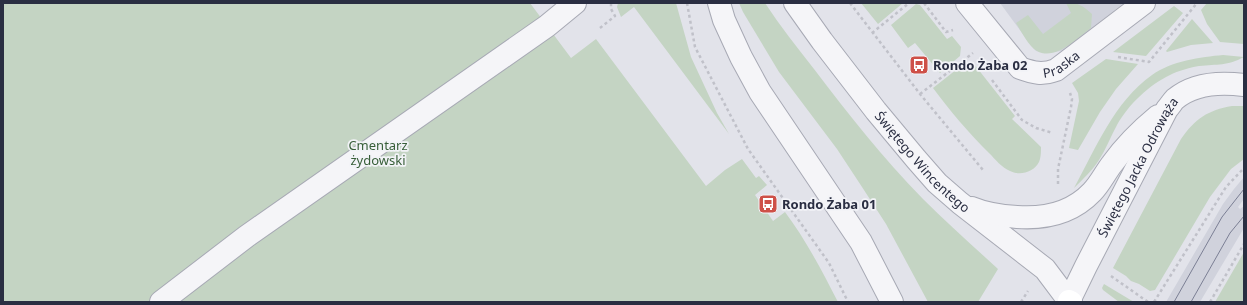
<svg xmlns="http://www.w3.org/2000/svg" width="1247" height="305" viewBox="0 0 1247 305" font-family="'Noto Sans',sans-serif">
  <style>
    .built { fill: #d0d2dc }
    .green { fill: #c4d4c3 }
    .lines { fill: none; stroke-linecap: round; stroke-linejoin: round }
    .minor-casing { stroke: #a7a9b4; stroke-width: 24 }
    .major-casing { stroke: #a1a5b6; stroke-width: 24 }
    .path { stroke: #c0c1c9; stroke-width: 2.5; stroke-dasharray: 3 3; stroke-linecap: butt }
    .minor { stroke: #f5f5f8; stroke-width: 22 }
    .major { stroke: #fff; stroke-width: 22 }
    .tram { stroke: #7b7f94; stroke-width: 1 }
    .labels { text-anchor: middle; stroke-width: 3.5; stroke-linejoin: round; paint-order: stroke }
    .street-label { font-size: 13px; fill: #2a2e42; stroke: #f2f3f7 }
    .poi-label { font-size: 13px; font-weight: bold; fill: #2a2e42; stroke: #f2f3f7; text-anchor: start }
    .park-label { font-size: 13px; fill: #375e38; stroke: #f2f3f7 }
  </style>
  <rect width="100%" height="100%" fill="#e2e3ea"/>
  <path class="built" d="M1000,3H1124L1062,51L1046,53L1036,51L1031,45Z
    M1244,177V199L1238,207L1240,209L1244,206V228L1200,302H1166L1223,204L1234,189Z"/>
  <path class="green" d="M3,3H530L571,58L596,39L706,186L725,170L742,159L756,178L759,176L767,185L755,195L773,221L785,212C806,240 822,271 838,302H3Z
    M618,3H676L691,57L717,113L729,134L634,7L621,17L617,7Z
    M739,3H765C780,26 797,47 814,69C848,114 883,158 923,199C947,223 973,246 998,269L978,302H928L886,224L862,187L837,149L779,72L743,12Z
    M861,3H903L878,24Z
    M1066,3C1079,3 1082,5 1092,14L1091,28C1077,39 1055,61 1037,51C1029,47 1021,31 1016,23L1028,15L1043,34L1071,13Z
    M1207,3H1244V44L1220,42L1207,24L1201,10Z
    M916,4L920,5L947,39L952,36L961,47L960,56L940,73L915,43L908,48L891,25Z
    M1174,6L1183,13L1146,56L1113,52Z
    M1192,19L1213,43L1191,45L1167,52L1166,51Z
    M1223,55L1244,57C1227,66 1218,64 1199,66C1192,67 1177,71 1170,75C1149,85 1129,104 1117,125C1111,136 1106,149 1099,160C1092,171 1083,179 1074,188C1096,148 1114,102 1152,75C1171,61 1201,57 1223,55Z
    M1106,59L1138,64L1116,89L1100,112L1078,150L1069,148L1079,101L1078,93L1072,83Z
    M966,62L974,64L1015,116L1012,119L1041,147C1041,151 1041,158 1039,162C1034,172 1020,176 1010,171C1002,168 995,159 989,153C969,133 950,111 933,88Z
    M1232,106H1244V159L1231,169L1210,197L1158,285L1155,290L1150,291L1139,284L1131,281L1126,276L1113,268L1181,139C1195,119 1208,110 1232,106Z
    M1244,252V302H1215Z
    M1104,284L1134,302H1119L1103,290L1102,288Z"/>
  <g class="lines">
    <g class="minor-casing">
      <g id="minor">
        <path d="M719,3L724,20L741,57L760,92L861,242L892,302"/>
        <path id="s1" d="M795,3L822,41L876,111L916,159L937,183L960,203L1045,269L1069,301L1086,266L1167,109C1170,106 1172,102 1175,99C1194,83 1221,82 1244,85"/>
        <path id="s2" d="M967,3L1020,68C1034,73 1042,75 1056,70L1144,3"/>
        <path d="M972,208C986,214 1002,216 1017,217C1045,219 1072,213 1092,192C1100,184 1105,173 1112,164C1125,146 1141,130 1158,116"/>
        <path d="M161,302L247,236L547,26L575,3"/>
      </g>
    </g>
    <g class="major-casing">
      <path id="major" d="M1069,302V301L1071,302"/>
    </g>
    <path class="path" d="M687,3L695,47L748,149L829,263L848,302
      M850,3L920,94L983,170
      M924,3L946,32L953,30
      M600,28L615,16L611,9V3
      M872,33L909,3
      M1118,57L1149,62L1197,3
      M992,80L1022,120L1036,128L1053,133
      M920,94L973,53
      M1058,184V169L1071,107L1072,99L1070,93
      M1111,276L1148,302
      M1021,302L1028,291
      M1154,302L1226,187L1244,168
      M1210,302L1244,244"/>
    <use href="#minor" class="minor"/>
    <use href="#major" class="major"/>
    <path class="tram" d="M1174,302L1222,217L1244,189
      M1191,302L1230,233L1244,216"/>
  </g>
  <defs>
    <g id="bus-square" transform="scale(1)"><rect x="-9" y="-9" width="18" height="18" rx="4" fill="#ce5048" stroke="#f2f3f7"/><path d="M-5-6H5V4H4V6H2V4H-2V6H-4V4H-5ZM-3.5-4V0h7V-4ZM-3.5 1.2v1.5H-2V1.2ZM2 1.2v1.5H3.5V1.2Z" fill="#fff"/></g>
  </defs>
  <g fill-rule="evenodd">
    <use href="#bus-square" x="919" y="65"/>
    <use href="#bus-square" x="768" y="204"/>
  </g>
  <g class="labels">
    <g class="street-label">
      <text dy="5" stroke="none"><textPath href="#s2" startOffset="128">Praska</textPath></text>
      <text dy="5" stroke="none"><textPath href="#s1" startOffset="204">Świętego Wincentego</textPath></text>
      <text dy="5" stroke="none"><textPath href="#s1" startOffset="558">Świętego Jacka Odrowąża</textPath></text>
    </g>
    <g class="poi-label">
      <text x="933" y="70">Rondo Żaba 02</text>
      <text x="782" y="209">Rondo Żaba 01</text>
    </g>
    <g class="park-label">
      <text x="378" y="150">Cmentarz<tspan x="378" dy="15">żydowski</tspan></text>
    </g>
  </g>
  <rect width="1247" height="305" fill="none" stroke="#2a2e42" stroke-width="8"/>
</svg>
